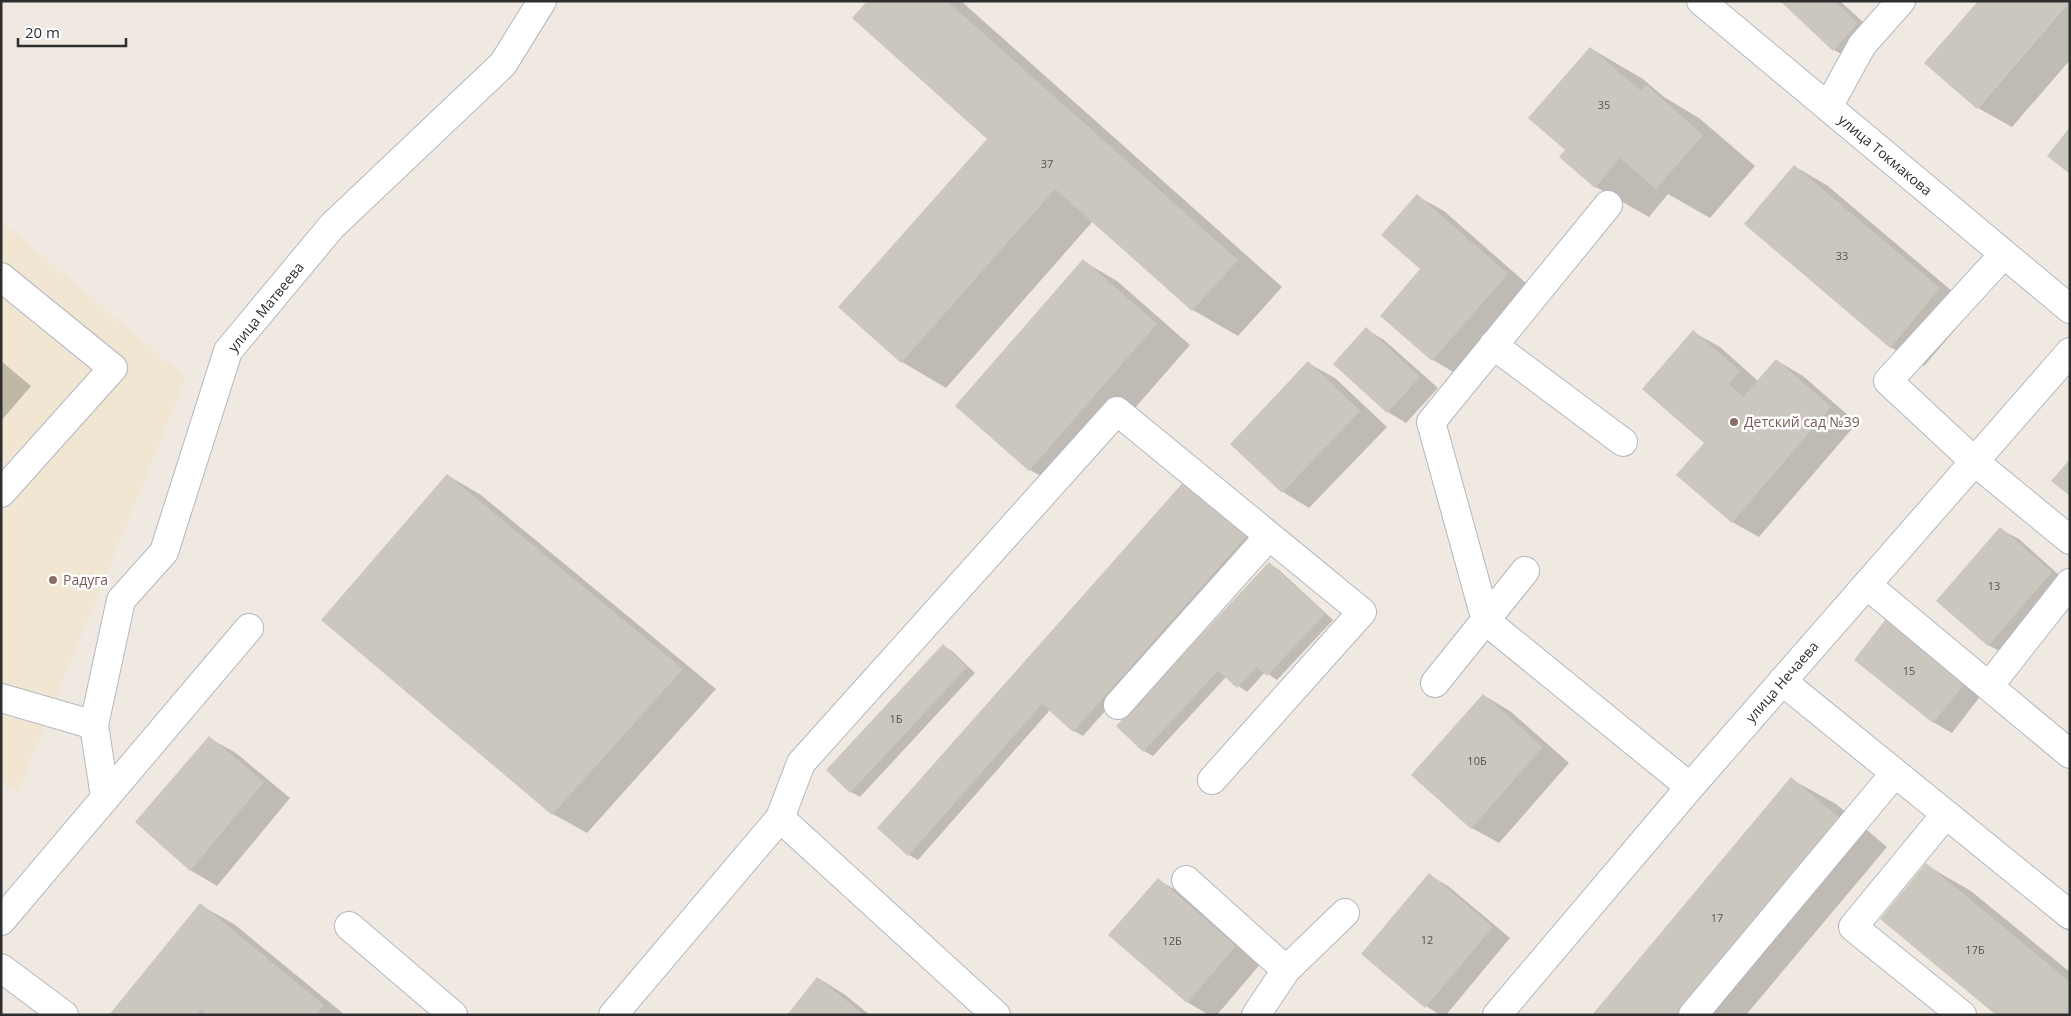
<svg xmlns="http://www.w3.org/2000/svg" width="2071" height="1016" viewBox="0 0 2071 1016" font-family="'Open Sans',sans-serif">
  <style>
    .education { fill: #f0e6d1 }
    .shadow { fill: #0003 }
    .building { fill: #cbc7bf }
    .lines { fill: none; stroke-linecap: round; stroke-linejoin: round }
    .minor-casing { stroke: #b4b7c1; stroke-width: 30 }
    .minor { stroke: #fff; stroke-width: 28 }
    .education-dot { fill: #8d6e63; stroke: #fff; stroke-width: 2 }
    .labels { text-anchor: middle; stroke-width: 5; stroke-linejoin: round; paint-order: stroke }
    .number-label { font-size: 11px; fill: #555452 }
    .street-label { font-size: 14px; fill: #2e2e2e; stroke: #fff }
    .education-label { font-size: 14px; fill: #785e54; stroke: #fff; text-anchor: start }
  </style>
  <rect width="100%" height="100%" fill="#efe9e1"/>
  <path class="education" d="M1,221L186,378L18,792L1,782Z"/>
  <path class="shadow" d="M868,1H961L1282,287L1238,336L1193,310L1093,221L946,388L902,362L989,138Z
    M1782,1H1840L1876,34L1852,60L1834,50Z
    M2070,1V60L2012,127L1978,108Z
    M1590,48L1643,79L1664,97L1699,118L1755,166L1710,218L1668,194L1649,217L1596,187L1566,150Z
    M1794,166L1828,186L1973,309L1924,366L1890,347Z
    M1417,196L1444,211L1534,290L1460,376L1433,360L1382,316L1422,269Z
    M1083,261L1117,281L1190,345L1064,489L1030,470Z
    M1366,329L1384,340L1438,388L1406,423L1388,412L1334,364Z
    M1693,332L1720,347L1758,381L1776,360L1803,376L1857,423L1759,537L1732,522L1705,443Z
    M1,361L31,386L1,421Z
    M1308,363L1335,378L1387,427L1309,508L1283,492Z
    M447,475L481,495L716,689L587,833L553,814Z
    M1187,479L1257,539L1083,736L1074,731L1050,710L918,860L909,855Z
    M2000,529L2019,539L2069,584L2007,655L1988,645Z
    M1269,564L1278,569L1333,620L1277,680L1265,672L1247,692L1226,677L1153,756L1144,751Z
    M1886,621L1905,632L1982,694L1952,733L1933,722Z
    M943,646L952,651L975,673L860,797L851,792L828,770Z
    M1483,695L1510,711L1569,763L1499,843L1472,828Z
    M209,738L236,753L290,798L217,886L190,870Z
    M1791,779L1836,804L1887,847L1746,1015H1594Z
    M1926,865L1971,891L2070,972V1015Z
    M1429,875L1448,886L1510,938L1446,1015H1440L1426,1006Z
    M1158,880L1185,895L1262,962L1217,1015H1209L1187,1002Z
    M200,905L234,924L345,1015H111Z
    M818,978L844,994L870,1015H788Z"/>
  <path class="building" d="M867,1H947L1238,260L1192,311L1055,189L901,363L838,307L987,139L852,18Z
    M1780,1H1834L1858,23L1833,51Z
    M1978,1H2070L1977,109L1924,63Z
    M1590,47L1641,91L1646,85L1703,135L1656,189L1620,158L1595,188L1559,157L1565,150L1528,118Z
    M2070,127V174L2047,156Z
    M1794,165L1940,288L1890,348L1744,224Z
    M1417,194L1508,274L1432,361L1380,316L1420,269L1381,235Z
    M1083,259L1157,324L1029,471L955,406Z
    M1366,327L1420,377L1387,413L1333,364Z
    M1693,330L1740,371L1729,384L1743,397L1776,359L1831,407L1732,523L1676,475L1704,443L1642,389Z
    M1308,361L1360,411L1282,493L1230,444Z
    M2070,459V496L2051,481Z
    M447,474L683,669L552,815L321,620Z
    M1187,478L1249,533L1073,732L1042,704L908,856L877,828Z
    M2000,527L2052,572L1988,646L1936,601Z
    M1269,562L1325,614L1267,676L1257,667L1237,688L1218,671L1143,752L1116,726Z
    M1886,619L1965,683L1933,723L1854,660Z
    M943,644L967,667L850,793L826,770Z
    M1483,694L1543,747L1471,829L1411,775Z
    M209,736L264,782L190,871L135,822Z
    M1791,777L1843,821L1680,1015H1592Z
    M1926,863L2070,982V1015H1996L1880,919Z
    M1429,873L1493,927L1425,1008L1361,954Z
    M1158,878L1236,946L1187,1003L1108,935Z
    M200,903L324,1005L316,1015H208L201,1009L196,1015H109Z
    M817,977L864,1015H787Z"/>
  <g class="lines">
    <g class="minor-casing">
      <path id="minor" d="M1701,1L2070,309
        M1828,107L1862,45L1901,1
        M1608,205L1431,422L1486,621L1690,787
        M2003,255L1888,381L1975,462L2070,540
        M1,277L113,368L1,493
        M1493,345L1623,442
        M1867,585L2070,754
        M1782,681L2070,915
        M1435,683L1525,571
        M1989,686L2070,583
        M1,698L94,725
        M1118,705L1269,536
        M105,797L94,725L121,600L164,552L228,351L332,226L503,64L542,1
        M1946,814L1853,927L1962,1015
        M780,818L996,1015
        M1186,880L1286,970L1256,1015
        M1,921L249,628
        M349,926L453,1015
        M1,968L64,1015
        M1286,970L1345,913
        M613,1015L780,818L801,763L1117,411L1362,612L1212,780
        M1497,1015L1690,787L2070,352
        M1693,1015L1895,773"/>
    </g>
    <use href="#minor" class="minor"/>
  </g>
  <g class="education-dot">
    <circle cx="1734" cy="422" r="5"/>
    <circle cx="53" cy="580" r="5"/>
  </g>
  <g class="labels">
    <g class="number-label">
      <text x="1604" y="109">35</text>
      <text x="1047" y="168">37</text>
      <text x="1842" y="260">33</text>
      <text x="1994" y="590">13</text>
      <text x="1909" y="675">15</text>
      <text x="896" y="723">1Б</text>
      <text x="1477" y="765">10Б</text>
      <text x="1717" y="922">17</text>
      <text x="1427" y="944">12</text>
      <text x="1172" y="945">12Б</text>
      <text x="1975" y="954">17Б</text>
    </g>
    <g class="street-label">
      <text transform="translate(1885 155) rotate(40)" y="5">улица Токмакова</text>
      <text transform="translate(266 307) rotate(-51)" y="5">улица Матвеева</text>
      <text transform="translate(1782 682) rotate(-49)" y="5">улица Нечаева</text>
    </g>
    <g class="education-label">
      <text x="1744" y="427">Детский сад №39</text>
      <text x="63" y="585">Радуга</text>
    </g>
  </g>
  <rect width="2071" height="1016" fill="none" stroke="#2e2e2e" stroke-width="5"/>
  <path d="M18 38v8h108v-8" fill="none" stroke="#2e2e2e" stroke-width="2.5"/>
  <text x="25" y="38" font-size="15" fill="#2e2e2e" stroke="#ffffff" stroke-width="4" paint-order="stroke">20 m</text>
</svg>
